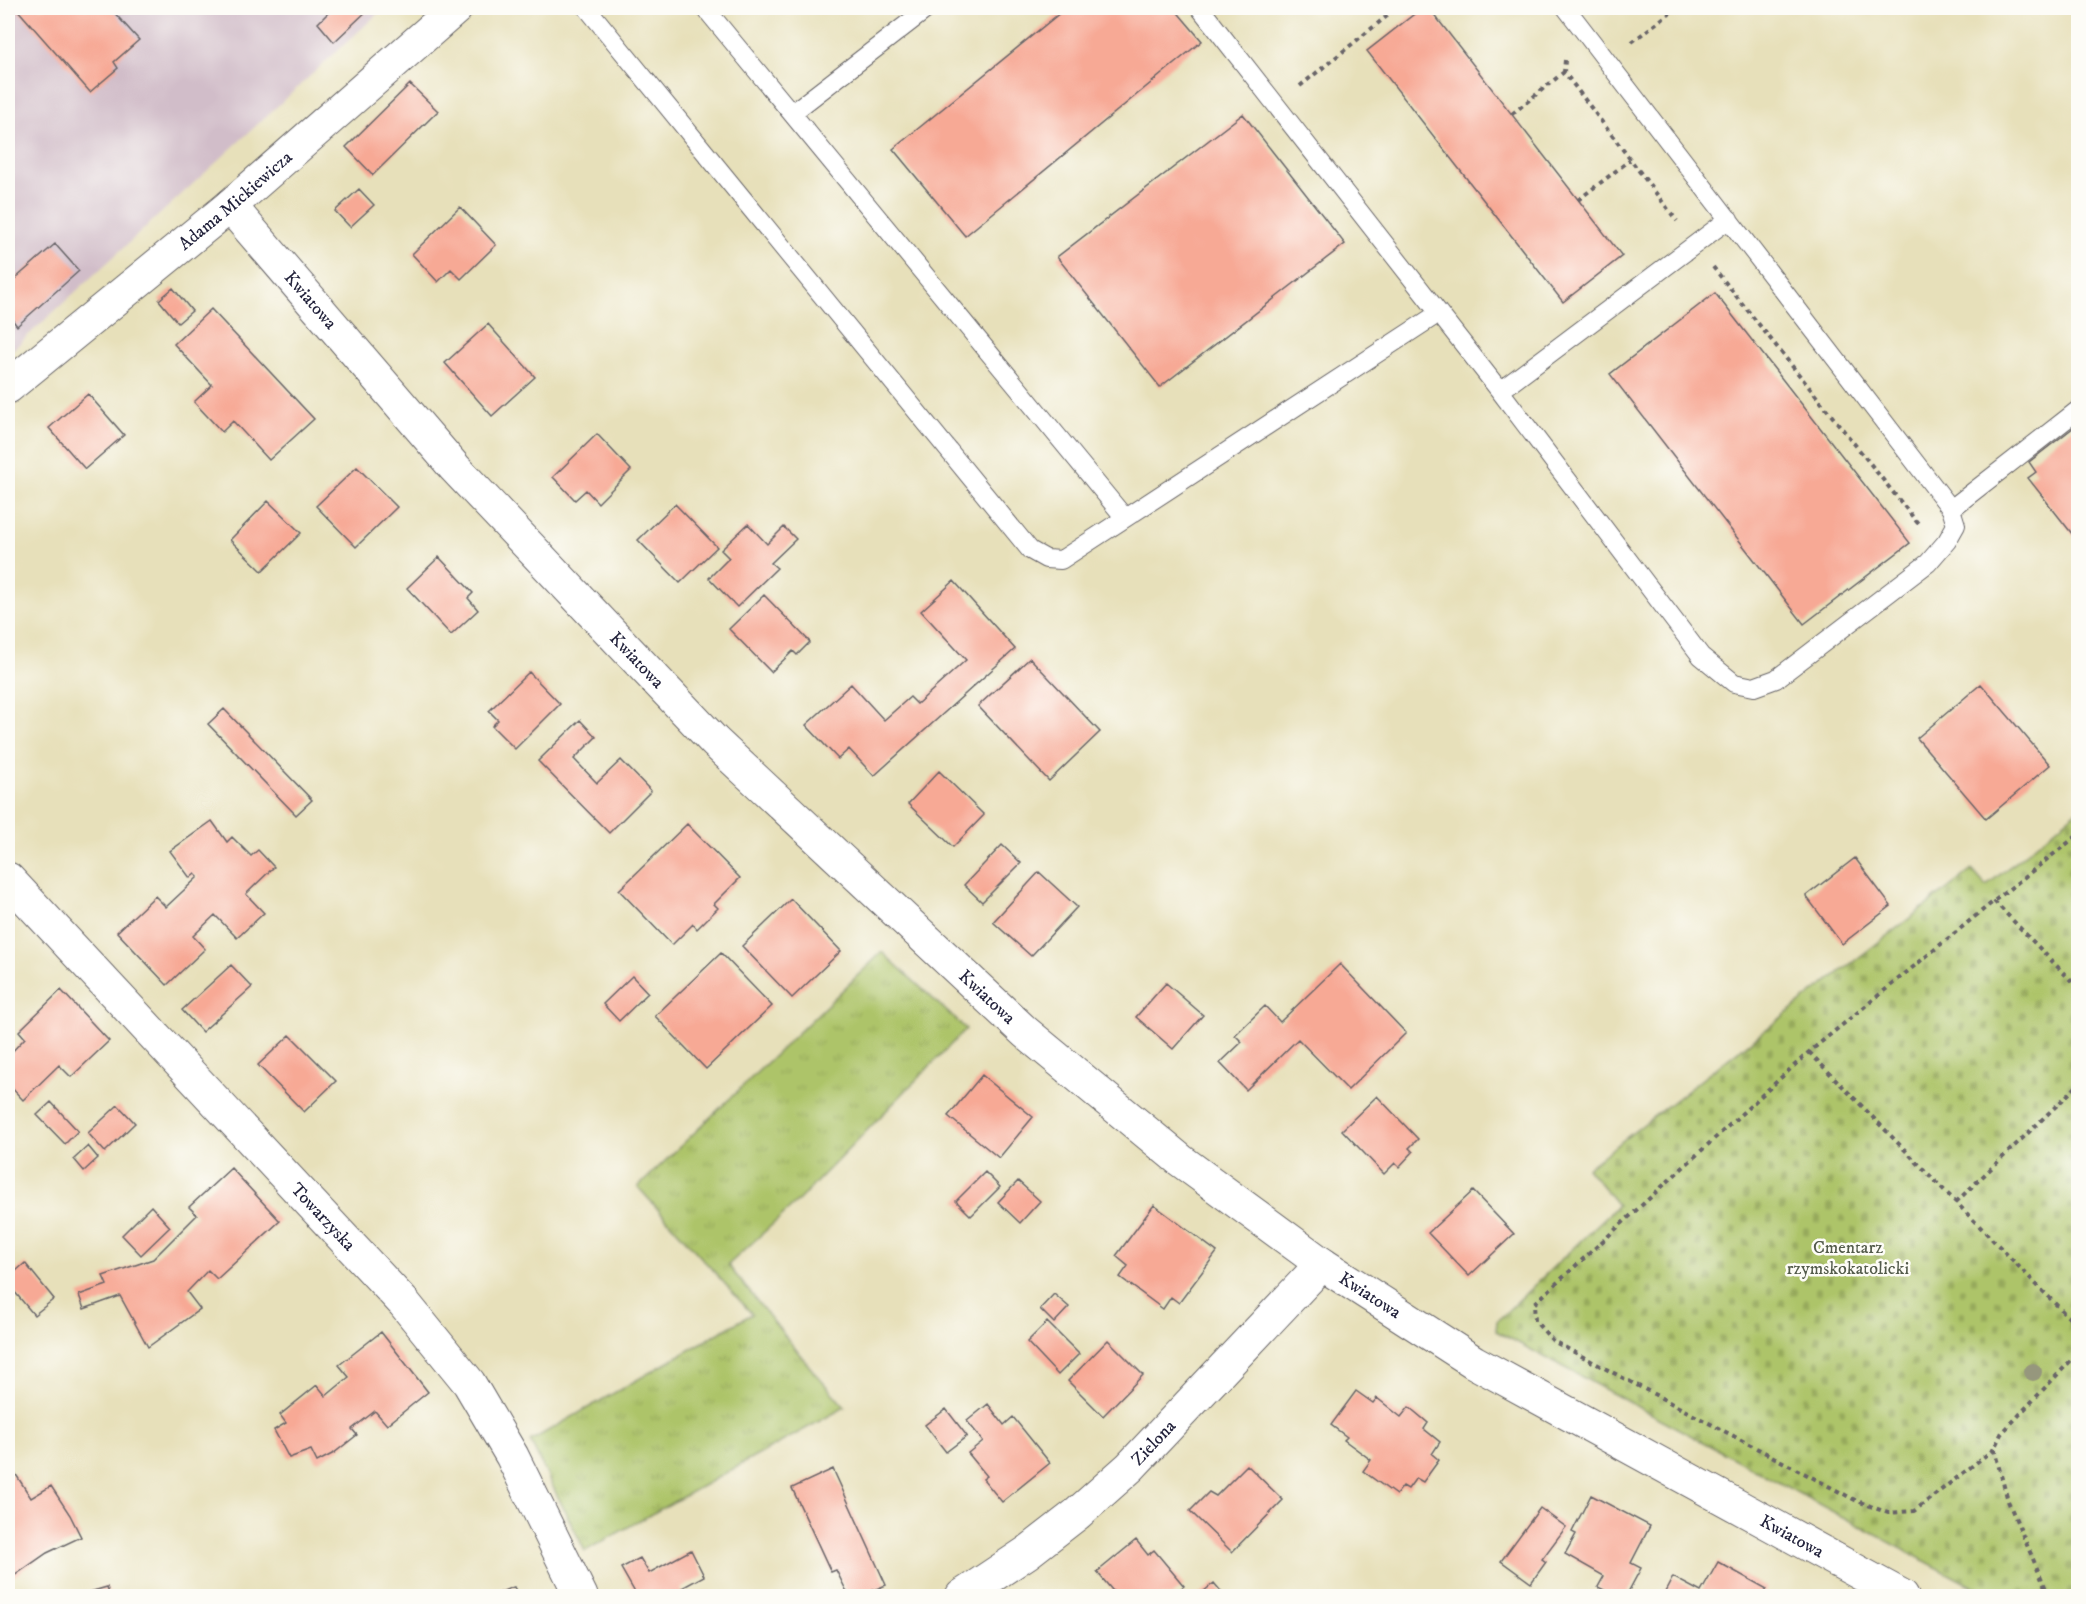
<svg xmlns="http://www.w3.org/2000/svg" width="2086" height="1604" viewBox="0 0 2086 1604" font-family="'IM FELL DW Pica',serif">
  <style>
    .industrial { fill: #d1bdc9 }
    .grass { fill: url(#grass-tufts); stroke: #687352; stroke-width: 1.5 }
    .cemetery { fill: url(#cemetery-stones); stroke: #687352; stroke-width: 1.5 }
    .building { fill: #f7a995 }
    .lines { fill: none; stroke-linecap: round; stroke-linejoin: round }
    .service-casing { stroke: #676467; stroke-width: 20 }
    .minor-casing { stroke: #676467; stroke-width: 35 }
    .path { stroke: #676467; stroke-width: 4; stroke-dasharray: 4.5 4.5; stroke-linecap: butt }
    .service { stroke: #fff; stroke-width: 18 }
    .minor { stroke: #fff; stroke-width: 33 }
    .tree { fill: #96977d }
    .labels { text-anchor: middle; stroke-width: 5; stroke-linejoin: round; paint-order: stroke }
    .street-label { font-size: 18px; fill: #22223b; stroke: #fdfcf7 }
    .park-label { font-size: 18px; fill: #535b4b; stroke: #fdfcf7 }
  </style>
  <defs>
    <pattern id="grass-tufts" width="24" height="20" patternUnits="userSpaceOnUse" patternTransform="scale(1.5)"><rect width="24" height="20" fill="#adc469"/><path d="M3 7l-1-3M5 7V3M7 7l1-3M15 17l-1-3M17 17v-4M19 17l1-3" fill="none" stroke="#95a85c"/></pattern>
    <pattern id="cemetery-stones" width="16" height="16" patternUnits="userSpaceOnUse" patternTransform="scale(1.5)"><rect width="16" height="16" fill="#adc469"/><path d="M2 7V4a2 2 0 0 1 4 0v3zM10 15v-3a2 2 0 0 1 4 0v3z" fill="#95a85c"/></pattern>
  </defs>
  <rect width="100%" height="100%" fill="#fdfcf7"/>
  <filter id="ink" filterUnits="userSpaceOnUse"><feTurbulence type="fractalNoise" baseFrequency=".0167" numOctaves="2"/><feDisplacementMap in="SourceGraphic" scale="12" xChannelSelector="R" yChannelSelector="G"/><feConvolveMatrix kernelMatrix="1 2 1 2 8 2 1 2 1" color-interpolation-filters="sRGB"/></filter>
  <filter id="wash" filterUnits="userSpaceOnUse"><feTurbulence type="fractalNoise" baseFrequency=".008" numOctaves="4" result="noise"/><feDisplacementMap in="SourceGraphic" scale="24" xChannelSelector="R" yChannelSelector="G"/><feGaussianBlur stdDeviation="1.35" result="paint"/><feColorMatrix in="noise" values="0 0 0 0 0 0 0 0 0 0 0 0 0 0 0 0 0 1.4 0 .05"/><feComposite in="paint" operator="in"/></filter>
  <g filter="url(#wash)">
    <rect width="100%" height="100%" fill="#e7e0ba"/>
    <path class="industrial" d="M8,8H384L8,354Z"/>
    <path class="grass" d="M882,952L966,1029L797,1202L728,1265L814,1372L845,1407L585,1551L530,1441L752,1314L638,1187Z"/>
    <path class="cemetery" d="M2078,810V1596H1990L1496,1331L1497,1321L1618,1205L1587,1168L1972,870L1986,886Z"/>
    <g id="blocks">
      <path class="building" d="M16,8H110L139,40L114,62L118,68L90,92Z
        M333,8H370L334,42L318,23Z
        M1066,8H1174L1202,41L965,236L893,149Z
        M1422,8H1429L1622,256L1563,302L1367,51Z
        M410,84L438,111L373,175L346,147Z
        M1243,114L1345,244L1160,387L1057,257Z
        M359,189L374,205L350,227L335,211Z
        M460,207L496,245L461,279L451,269L438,282L412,254Z
        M55,244L79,271L17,326L8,314V285Z
        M173,288L192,311L178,323L159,300Z
        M1715,293L1910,543L1804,624L1610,374Z
        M211,309L314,419L269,460L233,421L222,432L194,402L212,385L174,344Z
        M488,324L535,377L492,416L445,363Z
        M88,394L124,435L85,469L49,428Z
        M2078,424V539L2077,540L2028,478L2036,472L2029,462Z
        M597,434L631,470L598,503L586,490L575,500L553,477Z
        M357,467L397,507L356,547L316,506Z
        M268,501L301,533L262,571L230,540Z
        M675,504L717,547L680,583L638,540Z
        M748,524L767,544L784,527L796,539L771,563L777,568L737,607L709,578L729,558L721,550Z
        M439,557L473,593L468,598L478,610L451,635L407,588Z
        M954,581L1015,649L874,776L849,749L838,759L806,725L851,684L884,720L910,697L917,704L966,660L921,611Z
        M764,595L810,642L797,655L793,651L771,672L729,629Z
        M1030,658L1100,732L1049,781L978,706Z
        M529,672L560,704L515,749L492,726L498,720L489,711Z
        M1981,684L2050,765L1986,819L1917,738Z
        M224,709L312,800L296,815L208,724Z
        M580,720L596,737L574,759L597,783L621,760L651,791L609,833L538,761Z
        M939,771L984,815L953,847L908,804Z
        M212,821L227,842L232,837L251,856L258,850L274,867L246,894L264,913L237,938L215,915L193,936L205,949L167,985L117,932L155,896L166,907L198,877L195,874L190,878L170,851Z
        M687,824L740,878L714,904L718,908L697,929L693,924L672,945L619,890Z
        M1002,845L1021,863L982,902L964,885Z
        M1855,858L1891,906L1842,944L1806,896Z
        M1039,872L1077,907L1031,956L993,922Z
        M791,899L841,951L792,998L742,946Z
        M721,953L772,1006L706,1069L655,1016Z
        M1340,964L1406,1033L1348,1090L1298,1039L1246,1090L1220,1063L1242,1042L1235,1035L1265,1006L1280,1022Z
        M231,965L252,987L202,1032L182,1010Z
        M632,976L648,993L619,1021L603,1004Z
        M1166,983L1203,1015L1173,1049L1136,1017Z
        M61,990L109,1041L71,1077L59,1065L23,1100L9,1085L8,1086V1061L9,1059L8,1056L25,1038L19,1031Z
        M290,1035L336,1081L304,1112L258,1065Z
        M982,1075L1033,1117L999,1158L948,1116Z
        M1377,1096L1418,1139L1409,1148L1413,1152L1399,1167L1395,1163L1384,1174L1342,1130Z
        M51,1102L78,1131L65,1144L37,1115Z
        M118,1105L135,1123L105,1152L88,1133Z
        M88,1146L98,1158L84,1171L74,1159Z
        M231,1168L280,1221L217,1279L208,1270L187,1292L200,1309L148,1347L120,1296L84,1309L79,1295L107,1285L103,1276L153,1259L197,1215L189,1207Z
        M985,1172L1000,1187L971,1216L956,1201Z
        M1018,1181L1040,1201L1020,1223L998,1202Z
        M1473,1191L1514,1234L1469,1276L1428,1233Z
        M1154,1205L1217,1252L1179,1303L1171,1297L1163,1309L1120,1277L1128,1266L1116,1256Z
        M151,1206L170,1227L141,1255L122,1235Z
        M25,1263L54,1299L34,1315L8,1284V1278Z
        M1054,1294L1069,1307L1054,1323L1040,1309Z
        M1047,1322L1079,1354L1058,1375L1027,1342Z
        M381,1332L428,1392L387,1425L375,1411L352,1429L357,1435L334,1453L317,1462L311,1450L289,1458L274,1430L286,1423L280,1415L317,1385L326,1396L349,1377L339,1365Z
        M1108,1340L1143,1375L1103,1416L1068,1381Z
        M1356,1391L1373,1403L1377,1398L1401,1417L1409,1407L1428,1423L1424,1429L1440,1442L1432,1454L1439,1460L1423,1482L1416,1478L1408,1489L1403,1486L1396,1495L1363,1471L1371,1460L1344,1440L1347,1437L1331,1425Z
        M988,1404L1004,1425L1013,1417L1050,1463L1002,1502L983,1479L987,1476L968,1453L983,1441L967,1421Z
        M946,1409L967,1436L946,1452L925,1425Z
        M1247,1465L1283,1500L1232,1552L1190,1511L1209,1492L1216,1496Z
        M833,1469L886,1585L859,1596H849L836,1570L831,1572L792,1488Z
        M15,1473L31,1498L51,1486L70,1515L81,1537L47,1553L8,1580V1478Z
        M1591,1495L1650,1526L1631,1563L1641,1568L1626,1596H1616L1598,1587L1604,1576L1565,1554L1576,1534L1572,1532Z
        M1540,1508L1566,1527L1542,1559L1546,1562L1531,1583L1501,1561Z
        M1136,1540L1148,1555L1154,1550L1184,1586L1171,1596H1117L1097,1572Z
        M691,1550L704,1576L680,1589L684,1596H637L621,1568L640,1558L649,1573Z
        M1718,1562L1767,1589L1763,1596H1663L1673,1577L1701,1592Z
        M1214,1583L1225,1596H1198Z
        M107,1587L110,1596H76Z
        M514,1587L519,1596H493L508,1589Z"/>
    </g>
  </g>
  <g filter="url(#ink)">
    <use href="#blocks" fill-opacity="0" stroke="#676467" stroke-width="1.5"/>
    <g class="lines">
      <g class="service-casing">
        <path id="service" d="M587,8L1030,550L1046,559L1061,560L1439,313
          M705,8L1125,518
          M1200,8L1500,391L1701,656L1734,683L1754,687L1776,679L1928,563L1947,541L1956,525L1951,509L1566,8
          M792,113L928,8
          M1500,391L1729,219
          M1951,509L2078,410"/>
      </g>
      <g class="minor-casing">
        <g id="minor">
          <path id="s1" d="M230,206L455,468L715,742L1025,1032L1180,1160L1322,1264L1474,1362L1902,1596"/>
          <path id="s2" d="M8,387L230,206L456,8"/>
          <path id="s3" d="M8,879L404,1303L469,1383L512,1456L581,1596"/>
          <path id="s4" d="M962,1596L1028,1552L1077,1514L1130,1467L1322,1264"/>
        </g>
      </g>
      <path class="path" d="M1632,42L1676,8
        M1565,60L1564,72L1677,221
        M1300,86L1397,8
        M1512,114L1564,72
        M1578,200L1630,160
        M1713,267L1920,526
        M1994,901L2078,988
        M1809,1052L2078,1327
        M1956,1202L2078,1085
        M1994,1449L1914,1511L1888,1513L1855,1500L1553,1341L1535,1321L1534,1304L1809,1052L1994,901L2078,835
        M2049,1596L2008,1501L1994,1449L2001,1434L2078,1353"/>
      <use href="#service" class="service"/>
      <use href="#minor" class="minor"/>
    </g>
    <circle class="tree" cx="2033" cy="1372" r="9"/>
  </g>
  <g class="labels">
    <g class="street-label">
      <text dy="6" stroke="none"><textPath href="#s2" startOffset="294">Adama Mickiewicza</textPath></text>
      <text dy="6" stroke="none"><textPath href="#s1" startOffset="124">Kwiatowa</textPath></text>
      <text dy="6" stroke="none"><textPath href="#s1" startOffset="610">Kwiatowa</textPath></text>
      <text dy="6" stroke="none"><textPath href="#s1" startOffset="1096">Kwiatowa</textPath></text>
      <text dy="6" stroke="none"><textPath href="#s3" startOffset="462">Towarzyska</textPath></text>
      <text dy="6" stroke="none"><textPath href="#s1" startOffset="1582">Kwiatowa</textPath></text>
      <text dy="6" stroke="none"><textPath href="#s4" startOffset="246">Zielona</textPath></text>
      <text dy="6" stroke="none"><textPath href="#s1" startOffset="2068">Kwiatowa</textPath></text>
    </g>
    <g class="park-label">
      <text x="1848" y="1253">Cmentarz<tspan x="1848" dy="21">rzymskokatolicki</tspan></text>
    </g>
  </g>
  <rect width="2086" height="1604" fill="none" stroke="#fdfcf7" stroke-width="30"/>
</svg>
